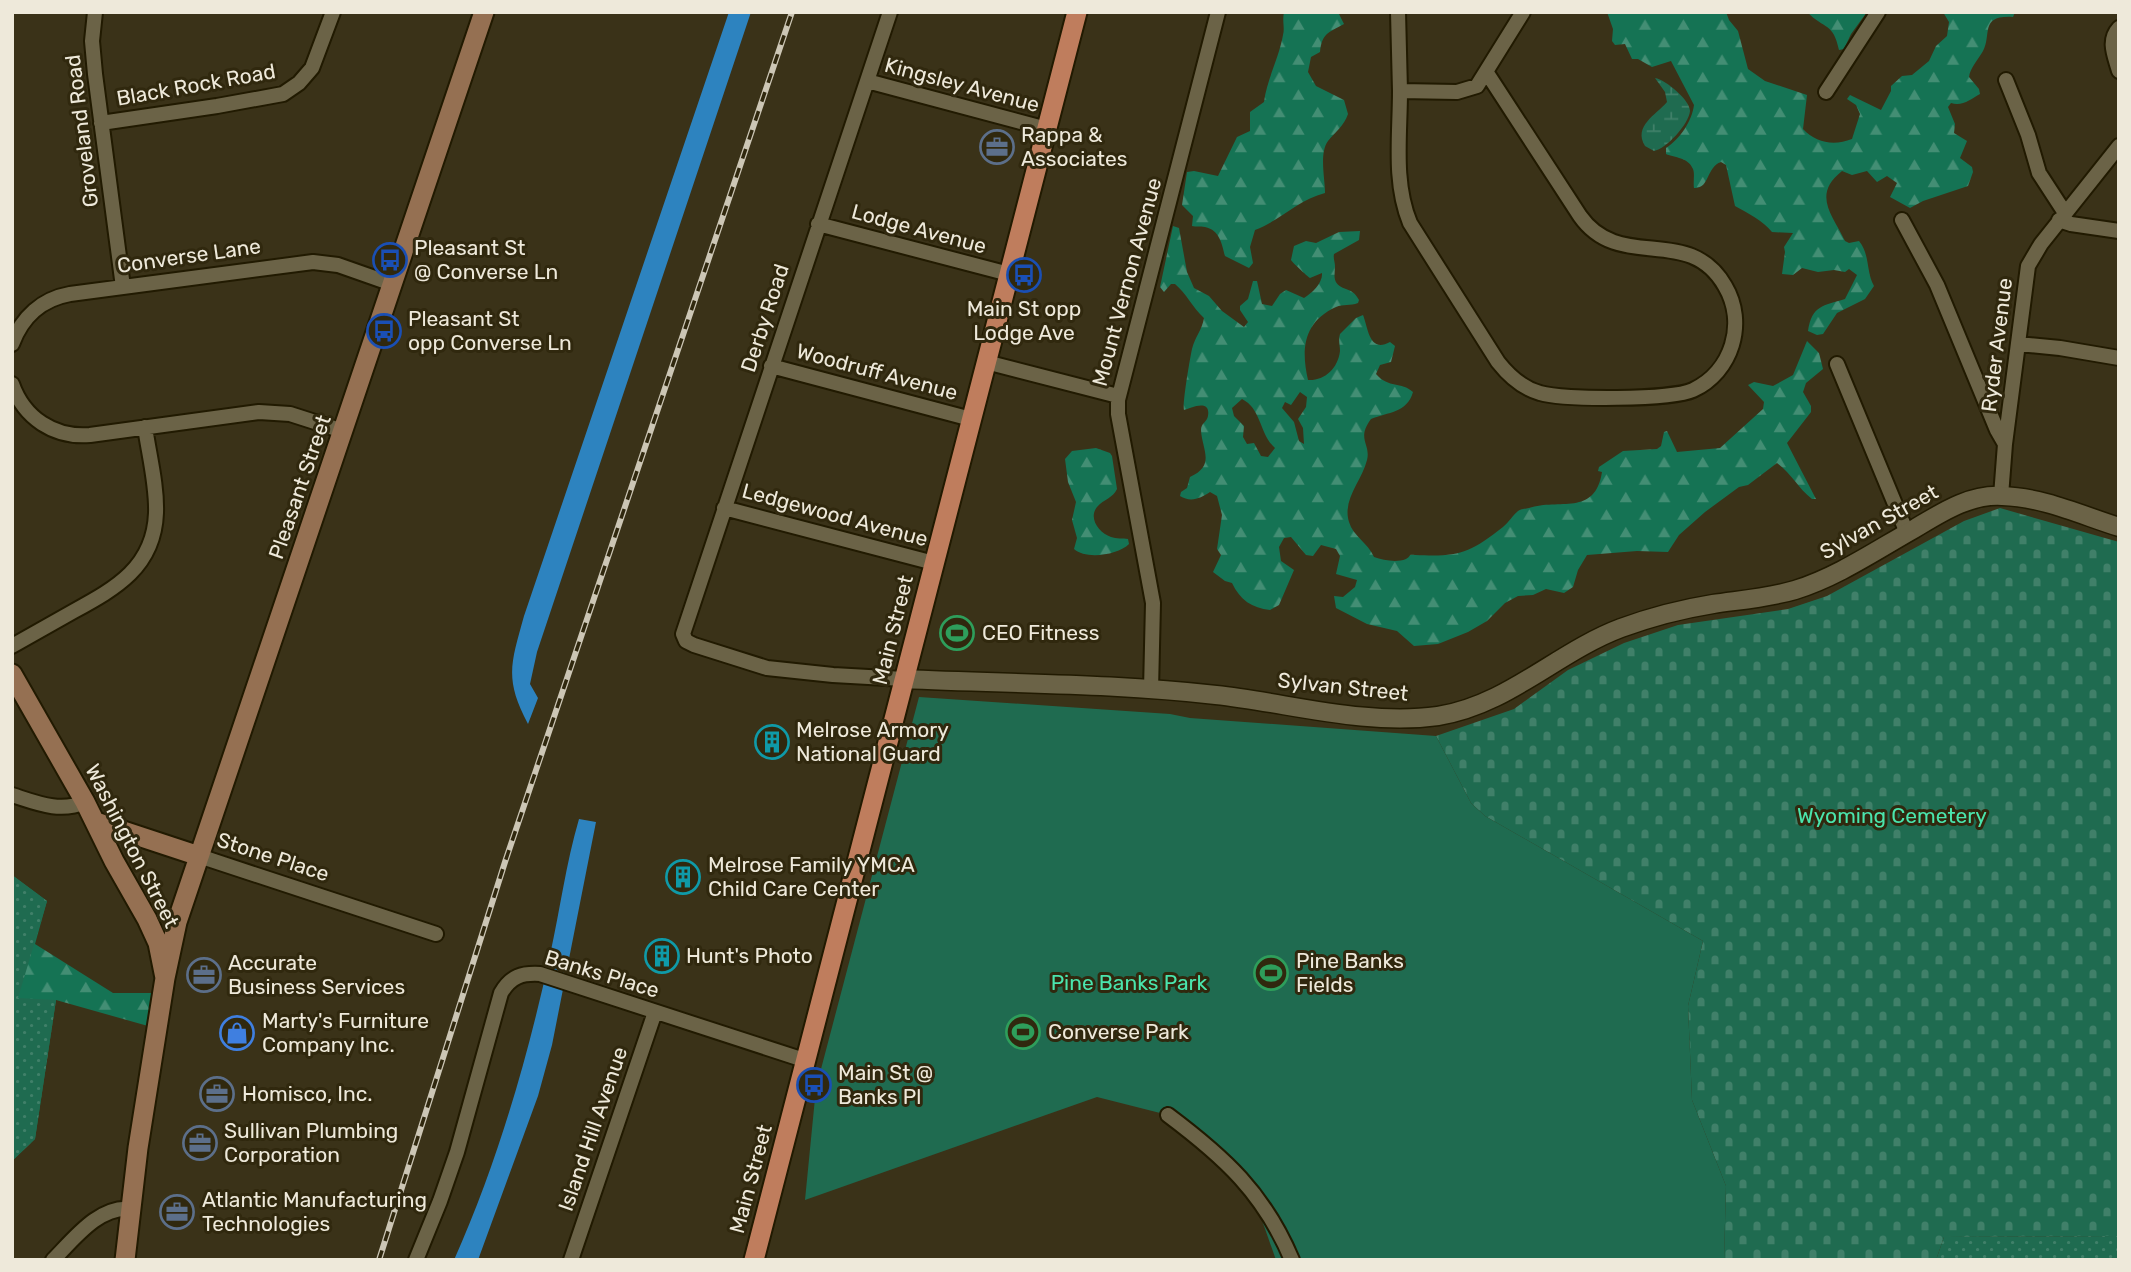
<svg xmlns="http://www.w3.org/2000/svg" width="2131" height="1272" viewBox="0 0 2131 1272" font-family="Rubik,sans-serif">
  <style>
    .forest { fill: url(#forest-firs); fill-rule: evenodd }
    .wetland { fill: url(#wetland-marsh) }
    .cemetery { fill: url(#cemetery-stones) }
    .park { fill: url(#park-dots) }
    .pitch { fill: #1f6b50 }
    .water { fill: #2d83bf }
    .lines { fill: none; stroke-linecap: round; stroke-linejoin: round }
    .minor-casing { stroke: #211a01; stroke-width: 18 }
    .tertiary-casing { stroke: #211a01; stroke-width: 21 }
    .secondary-casing { stroke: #211a01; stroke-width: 23 }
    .primary-casing { stroke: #211a01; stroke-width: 23 }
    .minor { stroke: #6b6347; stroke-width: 14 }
    .tertiary { stroke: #6b6347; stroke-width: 18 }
    .secondary { stroke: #957052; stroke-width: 19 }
    .primary { stroke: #bf7d5d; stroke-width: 19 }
    .rail-casing { stroke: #ccc6b5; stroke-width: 6 }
    .rail { stroke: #30280e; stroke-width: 3.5; stroke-dasharray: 10; stroke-linecap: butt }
    .labels { text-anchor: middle; stroke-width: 6; stroke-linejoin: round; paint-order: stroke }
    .street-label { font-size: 21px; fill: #eee9da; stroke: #30280e }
    .poi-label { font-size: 21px; fill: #eee9da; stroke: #30280e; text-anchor: start }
    .park-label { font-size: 21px; fill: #4ae5ad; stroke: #30280e }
  </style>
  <defs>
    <pattern id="forest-firs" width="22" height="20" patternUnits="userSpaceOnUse" patternTransform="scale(1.75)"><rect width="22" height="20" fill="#157354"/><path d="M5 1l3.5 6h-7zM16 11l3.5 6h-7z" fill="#438e74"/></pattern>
    <pattern id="wetland-marsh" width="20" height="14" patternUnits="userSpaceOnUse" patternTransform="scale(1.75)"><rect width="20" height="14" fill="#1f6b50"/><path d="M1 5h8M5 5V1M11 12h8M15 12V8" fill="none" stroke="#408069"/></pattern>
    <pattern id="cemetery-stones" width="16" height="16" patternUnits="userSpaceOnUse" patternTransform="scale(1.75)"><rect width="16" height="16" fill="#1f6b50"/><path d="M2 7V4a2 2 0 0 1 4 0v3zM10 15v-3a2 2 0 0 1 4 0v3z" fill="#408069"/></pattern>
    <pattern id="park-dots" width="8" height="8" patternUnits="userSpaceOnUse" patternTransform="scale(1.75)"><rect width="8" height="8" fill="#1f6b50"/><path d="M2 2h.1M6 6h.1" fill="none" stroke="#408069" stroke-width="1.8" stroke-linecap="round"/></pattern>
  </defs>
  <rect width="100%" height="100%" fill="#3a3218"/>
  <path class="forest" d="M1284,12H1338L1344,24C1328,33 1322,33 1320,52L1311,57L1308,72L1316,86L1344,100L1348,114C1344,126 1335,132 1328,141C1319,153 1325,179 1325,193C1298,200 1281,220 1255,230L1250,247L1253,263L1249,268L1225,256C1222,245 1220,230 1205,227C1200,226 1196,227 1192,226L1193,216L1182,205L1187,172L1194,171L1218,176L1237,137L1250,131V112L1264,102C1267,79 1279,58 1283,35C1285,27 1282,22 1284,12Z
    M1607,12H1726L1729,20L1738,31L1748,69L1765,81L1807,95L1803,129C1816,143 1834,146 1852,139L1860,114L1856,105L1847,99L1850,95L1881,110L1891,91V86L1902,76L1912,75L1929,61L1936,46L1947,36L1949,22L1943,12H2015L2013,17C1979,15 1992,35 1983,51C1978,60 1970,68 1969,77L1979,89L1980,94C1971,99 1962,107 1951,103L1948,107L1955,124L1954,133L1967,141L1960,158L1972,167L1973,172L1968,186L1923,201L1910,208L1890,197L1897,183L1887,176L1877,182L1867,171L1852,175L1842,171C1812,195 1832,214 1845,241L1849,243L1859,241C1870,254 1866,272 1874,286L1865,299L1837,313L1823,334L1817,335L1808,331C1812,305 1823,306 1845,299L1857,275L1849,269L1845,272L1834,270L1818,272L1802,268L1793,275L1782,274L1785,252L1784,247L1793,233L1772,232C1763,221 1748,213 1735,206L1726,165L1721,162C1706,167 1710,189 1694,188C1693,182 1695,174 1693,169C1688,157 1675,158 1666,154V148C1680,139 1692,121 1694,105L1671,61L1652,67L1638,59H1632L1625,44L1615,45L1612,41L1613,29Z
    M1807,12H1867L1851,34L1844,49L1839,50C1833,22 1825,30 1807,12Z
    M1173,226L1179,228L1187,272L1194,288L1209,296L1222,311L1244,327L1248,322L1240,310V306L1248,299L1253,281H1257L1262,304L1272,306L1280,294L1286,290L1304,298C1312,293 1323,283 1322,273L1310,278C1307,276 1292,262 1291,260L1294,246L1306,241L1316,243L1339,232L1360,231L1359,240L1334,254C1333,258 1335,262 1335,266C1335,275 1331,284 1346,289C1353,292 1354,292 1359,300L1358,303C1350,306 1343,304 1336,307C1303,322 1301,350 1308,380C1324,381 1338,369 1340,351C1340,345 1338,340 1340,334L1356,318L1363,315C1368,327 1369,354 1390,342L1395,346L1391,362L1380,365L1376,374C1389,389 1401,381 1413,392C1407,413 1388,412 1371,419C1356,439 1371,444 1367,460C1362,481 1342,499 1349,522C1353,536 1368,543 1374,557C1383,560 1396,563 1406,559C1412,556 1407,554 1415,555C1458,557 1469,554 1503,527C1509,522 1513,515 1518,511C1521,509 1525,509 1529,508C1559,498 1595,517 1602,472L1598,471L1599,467L1623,451L1657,449L1661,446L1664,432L1667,431L1677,452L1720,448L1763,409L1764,402L1748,385L1754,382L1773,386L1793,375L1807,341L1819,353L1823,369L1806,383L1803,392L1811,406V412L1787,443L1816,499H1812C1798,488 1791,473 1777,463L1748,485L1739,487L1705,512L1679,535L1668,552L1637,551L1587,555L1578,570L1573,587L1564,593L1546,589L1533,595L1518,596L1505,603L1487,621L1468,632L1438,644L1414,646L1397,631L1367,624L1336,608L1334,596L1343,597L1355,587L1357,580L1336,574L1340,556L1336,549L1321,545L1313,556L1306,555L1291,537L1284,538L1279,547L1281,561L1294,570L1279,605L1270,610C1252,608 1240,600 1232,583L1225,581L1213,572L1221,555L1217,549L1222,515L1217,496L1210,492C1201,498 1191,503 1180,496L1181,492L1187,488L1190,477C1216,465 1202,450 1201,430C1201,423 1207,422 1208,416C1211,398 1190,408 1184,410C1182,405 1190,358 1192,349C1195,337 1202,330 1204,318C1192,307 1187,294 1175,284H1171L1164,292L1160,287ZM1300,392L1307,397L1306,407L1298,419L1303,428L1304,444L1299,441L1294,422L1282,408L1285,402L1291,405ZM1242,399C1262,409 1259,434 1275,448L1268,457L1261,456L1254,443L1247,444L1243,437L1244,426L1234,416L1232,408Z
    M1096,448L1110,453L1112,456L1117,489C1113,498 1104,499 1097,507C1088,518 1099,533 1111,537C1116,539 1123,538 1128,539L1129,544C1118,555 1086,560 1074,549L1077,538L1072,520L1076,502L1068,482L1065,459L1072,451Z
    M12,875L47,901L35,944L113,993H152L148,1026L56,1000L35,1139L12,1161Z"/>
  <path class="wetland" d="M1655,78C1666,80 1690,100 1690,111C1689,124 1666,149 1654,151L1645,146C1633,126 1656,115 1667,102L1665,92Z"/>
  <path class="cemetery" d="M2000,508L2119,542V1236L1944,1237L1936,1260H1724L1726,1186L1692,1100L1688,1006L1703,941L1485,816L1471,803L1436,736L1514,709L1568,670L1624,643L1678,625L1788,609L1827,596L1964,521Z"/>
  <path class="park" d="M12,875L47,901L18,998L56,1000L35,1139L12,1161Z
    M2119,1236V1260H1936L1944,1237Z"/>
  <path class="pitch" d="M919,697L1170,714L1190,718L1436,736L1471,803L1485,816L1703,941L1688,1006L1692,1100L1726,1186L1724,1260H1276L1251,1189L1168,1115L1097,1097L805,1200L816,1088Z"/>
  <path class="water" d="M729,12H751L537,652L530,684L538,698L528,724C504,679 511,663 524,616Z
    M579,819L596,822L552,1045L538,1096L478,1260H454C497,1164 528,1057 550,955C560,910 566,863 579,819Z"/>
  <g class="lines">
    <g class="minor-casing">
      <path id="minor" d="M95,12L92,41L95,74L123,287
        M890,12L683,634L686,641L694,645L767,668L833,675L904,679
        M1398,12L1400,91
        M2119,28C2107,41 2115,56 2119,71
        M1487,73L1580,216C1620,273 1689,223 1725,286C1747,323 1732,372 1693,390C1671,400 1563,400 1540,393C1522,388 1509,376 1498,362L1410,223C1393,182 1400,135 1400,91L1457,92L1477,86L1523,12
        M2006,80L2028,135L2039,173L2065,213
        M867,81L1047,129
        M1826,92L1878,12
        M101,123L217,106L283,94L299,83L312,68L333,12
        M1902,220L1937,285L1997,430L2005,444
        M2059,220L2071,224L2119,231
        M818,224L1009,274
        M12,344C22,317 42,299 70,294L313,262L338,265L392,284
        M2018,344L2060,348L2119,358
        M986,362L1118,396
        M1837,364L1907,533
        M771,366L971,419
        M12,384C24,418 54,438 90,435L259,412L290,414L343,431
        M2001,496L2005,444L2028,266L2041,244L2119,146
        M724,508L934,563
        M12,646C33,634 53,623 74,611C116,588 154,567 156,513C157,485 149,455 145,427
        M1151,690L1153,603L1118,414V400L1218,12
        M12,795C37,803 60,813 85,802
        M199,856L436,934
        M1168,1115C1224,1157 1264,1193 1292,1260
        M53,1260C73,1240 99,1205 131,1209
        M416,1260L440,1201L457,1152L501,993C511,976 522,973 540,974L804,1060
        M571,1260L655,1012"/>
    </g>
    <g class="tertiary-casing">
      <path id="tertiary" d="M904,679C1008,684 1113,683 1216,695C1289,703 1365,726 1438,716C1508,705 1557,652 1621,628C1651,617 1682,609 1713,604C1740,600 1768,598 1795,590C1837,577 1875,551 1914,529C1941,513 1969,494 2002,496C2042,497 2081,515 2119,527"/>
    </g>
    <g class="secondary-casing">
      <path id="secondary" d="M12,674L85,802L114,861L147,919L158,943L165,978L138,1148L125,1260
        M96,822L199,856
        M165,978L177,922L484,12"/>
    </g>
    <g class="primary-casing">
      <path id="primary" d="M754,1260L1077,12"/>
    </g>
    <use href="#minor" class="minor"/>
    <use href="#tertiary" class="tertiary"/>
    <use href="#secondary" class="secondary"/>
    <use href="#primary" class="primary"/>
    <g class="rail-casing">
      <path id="rail" d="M379,1260L505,862L792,12"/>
    </g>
    <use href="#rail" class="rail"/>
  </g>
  <defs>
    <g id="office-ring" transform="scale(1.75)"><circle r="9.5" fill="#30280e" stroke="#5c6f8a" stroke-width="1.5"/><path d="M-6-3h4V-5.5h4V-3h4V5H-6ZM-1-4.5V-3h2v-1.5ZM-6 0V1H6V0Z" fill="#5c6f8a"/></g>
    <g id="bus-ring" transform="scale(1.75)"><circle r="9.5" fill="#30280e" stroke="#1a4fb4" stroke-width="1.5"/><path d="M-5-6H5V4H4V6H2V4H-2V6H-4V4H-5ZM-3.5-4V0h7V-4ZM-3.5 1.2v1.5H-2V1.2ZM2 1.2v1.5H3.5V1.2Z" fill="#1a4fb4"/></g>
    <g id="stadium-ring" transform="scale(1.75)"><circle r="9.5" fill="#30280e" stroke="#2e9e5b" stroke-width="1.5"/><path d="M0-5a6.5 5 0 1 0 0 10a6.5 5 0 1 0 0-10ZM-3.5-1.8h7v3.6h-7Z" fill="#2e9e5b"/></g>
    <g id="building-ring" transform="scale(1.75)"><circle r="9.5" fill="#30280e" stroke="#0f9aa8" stroke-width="1.5"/><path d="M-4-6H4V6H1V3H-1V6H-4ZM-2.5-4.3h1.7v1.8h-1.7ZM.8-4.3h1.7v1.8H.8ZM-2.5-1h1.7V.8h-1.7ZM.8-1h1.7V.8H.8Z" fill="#0f9aa8"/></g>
    <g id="shop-ring" transform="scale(1.75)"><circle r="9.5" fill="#30280e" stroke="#3f7fe0" stroke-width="1.5"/><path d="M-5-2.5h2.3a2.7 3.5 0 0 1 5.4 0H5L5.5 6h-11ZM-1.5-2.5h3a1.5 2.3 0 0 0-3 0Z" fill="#3f7fe0"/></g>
  </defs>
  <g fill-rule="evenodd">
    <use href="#office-ring" x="997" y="147"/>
    <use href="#bus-ring" x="390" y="260"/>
    <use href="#bus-ring" x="1024" y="275"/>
    <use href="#bus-ring" x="384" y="331"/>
    <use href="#stadium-ring" x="957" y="633"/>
    <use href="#building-ring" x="772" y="742"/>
    <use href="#building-ring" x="683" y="877"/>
    <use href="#building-ring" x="662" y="956"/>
    <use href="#stadium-ring" x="1271" y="973"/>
    <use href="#office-ring" x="204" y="975"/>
    <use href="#stadium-ring" x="1023" y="1032"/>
    <use href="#shop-ring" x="237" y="1033"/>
    <use href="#bus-ring" x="814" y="1085"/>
    <use href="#office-ring" x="217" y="1094"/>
    <use href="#office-ring" x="200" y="1143"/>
    <use href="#office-ring" x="177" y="1212"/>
  </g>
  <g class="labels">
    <g class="street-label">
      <text transform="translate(196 85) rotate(-10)" y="7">Black Rock Road</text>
      <text transform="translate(962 85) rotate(15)" y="7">Kingsley Avenue</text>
      <text transform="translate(82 131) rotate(-97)" y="7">Groveland Road</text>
      <text transform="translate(919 229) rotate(15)" y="7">Lodge Avenue</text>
      <text transform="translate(189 256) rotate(-8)" y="7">Converse Lane</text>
      <text transform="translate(1127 282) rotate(-75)" y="7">Mount Vernon Avenue</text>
      <text transform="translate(765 318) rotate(-72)" y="7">Derby Road</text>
      <text transform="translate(1997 345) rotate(-83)" y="7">Ryder Avenue</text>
      <text transform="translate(877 372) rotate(15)" y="7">Woodruff Avenue</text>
      <text transform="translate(300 487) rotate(-71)" y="7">Pleasant Street</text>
      <text transform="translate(835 515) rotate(15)" y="7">Ledgewood Avenue</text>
      <text transform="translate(1879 522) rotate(-29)" y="7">Sylvan Street</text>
      <text transform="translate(893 630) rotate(-76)" y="7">Main Street</text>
      <text transform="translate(1343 687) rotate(6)" y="7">Sylvan Street</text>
      <text transform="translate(132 846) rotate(63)" y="7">Washington Street</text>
      <text transform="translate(273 857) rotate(18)" y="7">Stone Place</text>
      <text transform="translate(602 974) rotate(17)" y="7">Banks Place</text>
      <text transform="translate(593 1129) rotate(-71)" y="7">Island Hill Avenue</text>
      <text transform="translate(751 1179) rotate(-75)" y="7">Main Street</text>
    </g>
    <g class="poi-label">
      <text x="1021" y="142">Rappa &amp;<tspan x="1021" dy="24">Associates</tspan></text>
      <text x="414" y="255">Pleasant St<tspan x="414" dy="24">@ Converse Ln</tspan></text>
      <text x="1024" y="316" text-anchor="middle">Main St opp<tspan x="1024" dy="24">Lodge Ave</tspan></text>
      <text x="408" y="326">Pleasant St<tspan x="408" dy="24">opp Converse Ln</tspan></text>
      <text x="982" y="640">CEO Fitness</text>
      <text x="796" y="737">Melrose Armory<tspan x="796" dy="24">National Guard</tspan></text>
      <text x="708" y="872">Melrose Family YMCA<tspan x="708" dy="24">Child Care Center</tspan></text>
      <text x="686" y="963">Hunt's Photo</text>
      <text x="1296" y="968">Pine Banks<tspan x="1296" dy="24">Fields</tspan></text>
      <text x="228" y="970">Accurate<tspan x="228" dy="24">Business Services</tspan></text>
      <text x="262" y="1028">Marty's Furniture<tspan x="262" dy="24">Company Inc.</tspan></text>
      <text x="1048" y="1039">Converse Park</text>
      <text x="838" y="1080">Main St @<tspan x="838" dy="24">Banks Pl</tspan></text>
      <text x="242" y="1101">Homisco, Inc.</text>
      <text x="224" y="1138">Sullivan Plumbing<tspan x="224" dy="24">Corporation</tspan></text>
      <text x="202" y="1207">Atlantic Manufacturing<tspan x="202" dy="24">Technologies</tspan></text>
    </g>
    <g class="park-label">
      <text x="1892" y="823">Wyoming Cemetery</text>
      <text x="1129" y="990">Pine Banks Park</text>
    </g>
  </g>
  <rect width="2131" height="1272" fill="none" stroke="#eee9da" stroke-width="28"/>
</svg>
